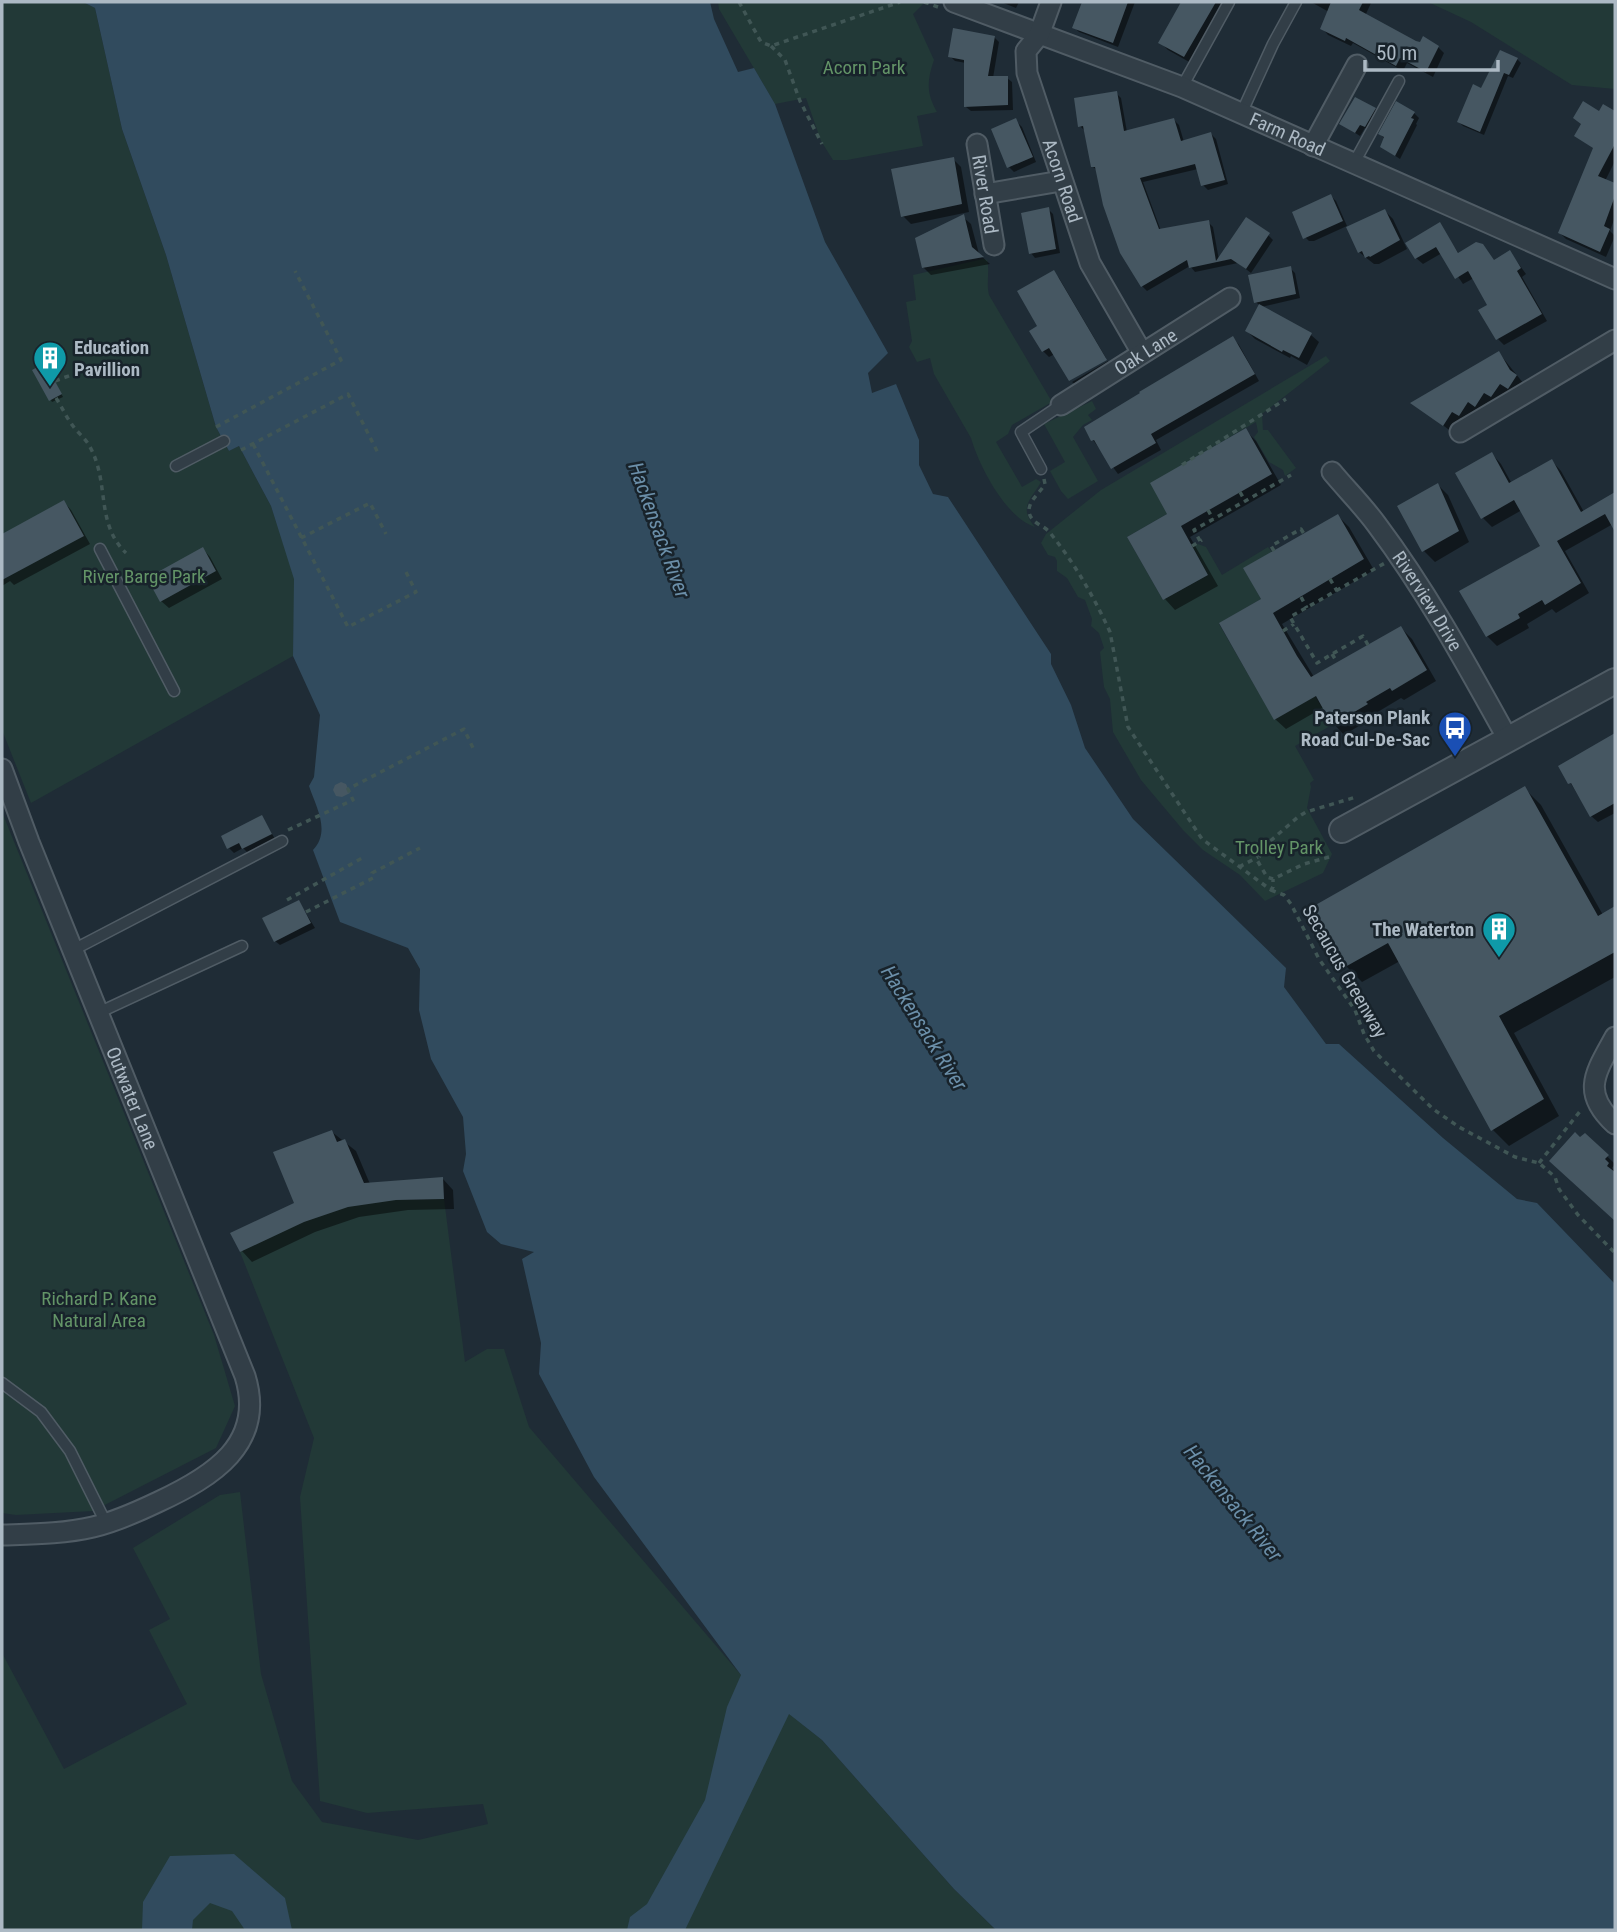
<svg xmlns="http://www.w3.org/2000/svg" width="1617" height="1932" viewBox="0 0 1617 1932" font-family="'Roboto Condensed',sans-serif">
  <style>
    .green { fill: #223937 }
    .water { fill: #314b5e }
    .shadow { fill: #0007 }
    .building { fill: #465762 }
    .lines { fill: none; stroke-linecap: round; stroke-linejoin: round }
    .service-casing { stroke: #505c65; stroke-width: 13 }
    .minor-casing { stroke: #505c65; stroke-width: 23 }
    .tertiary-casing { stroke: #505c65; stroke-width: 28 }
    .path { stroke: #405655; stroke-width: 3.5; stroke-dasharray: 5 5; stroke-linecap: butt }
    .service { stroke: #323e47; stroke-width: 10 }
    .minor { stroke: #323e47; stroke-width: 19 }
    .tertiary { stroke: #323e47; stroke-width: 24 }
    .labels { text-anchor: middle; stroke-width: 5; stroke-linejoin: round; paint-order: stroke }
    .park-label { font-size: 19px; fill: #639467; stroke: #18232b }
    .street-label { font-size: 19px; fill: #acb9c4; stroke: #18232b }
    .poi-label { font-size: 19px; font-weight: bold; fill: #acb9c4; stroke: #18232b; text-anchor: end }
    .water-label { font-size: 21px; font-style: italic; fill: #6b8fa9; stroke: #18232b }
  </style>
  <rect width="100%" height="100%" fill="#1f2c36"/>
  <path class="green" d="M2,2H83L95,8L122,129L166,255L216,427L229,451L239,446L271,506L295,579L293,656L31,803L2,730Z
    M718,2H925L913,14L934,60C927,80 926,93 937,112L917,116L923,146L847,160H833L821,141L806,98L775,104L719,9Z
    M1428,2H1606L1615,5V89L1572,85L1471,22Z
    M983,259L987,260C990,271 986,283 989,295L1052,402L1012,425L1008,434L996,442L1022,487L1036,479L1041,482C1031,500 1018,507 1035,527C1006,518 979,466 971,438L934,374L930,358L917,362L909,347L912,341L906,302L916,300L913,275Z
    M1326,356L1330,361L1262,414L1263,430H1268L1296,468L1285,476L1283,470L1269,462L1254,437L1258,432L1256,422L1209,449L1211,453L1167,514L1127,537L1163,600L1208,575L1193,547L1198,544L1206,547L1222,575L1268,547L1272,552L1244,568L1261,599L1219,624L1274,719L1315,696L1332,725L1295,746L1314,780L1310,783L1311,787L1307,808L1332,854L1323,873L1265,901L1240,875L1203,850L1183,830L1141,780L1113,732L1110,699L1104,687L1100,652L1104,648L1099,633L1091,626L1092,619L1085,600L1078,597L1067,578L1057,571V561L1055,557L1048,555L1041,543L1046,534L1101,490Z
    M1092,401L1096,409L1088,415L1092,420L1083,425L1073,437L1098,481L1068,499L1061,491L1050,471L1065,462L1044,424Z
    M2,812L214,1335L235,1406L216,1448L93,1511L16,1515L2,1513Z
    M444,1199L465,1362L487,1349H504L529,1427L741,1675L822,1740L954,1889L996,1930H2V1653L64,1769L187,1704L149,1630L170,1619L133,1548L220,1495L240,1492L261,1674L292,1781L322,1822L418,1840L488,1824L483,1804L367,1813L320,1801L300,1497L314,1438L240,1252C274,1234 309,1218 346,1207C377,1198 412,1200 444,1199Z"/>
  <path class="water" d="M83,2H710L714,19L738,72L754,68L775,104L825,242L888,353L868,373L872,393L896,384L919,440V465L933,494L948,497L1051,654V664L1071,705L1085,748L1133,819L1286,968L1284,987L1326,1044H1339L1443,1138L1517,1199L1537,1203L1615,1284V1930H996L954,1889L822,1740L789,1714L685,1930H627L630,1917L647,1904L705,1800L727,1707L741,1675L594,1477L539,1374L541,1343L522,1259L534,1252L501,1244L487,1232L463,1171L466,1154L463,1117L431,1059L419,1010L420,969L408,948L340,922L313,850C331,831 316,807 309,786L314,777L320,715L293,656L294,579L271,506L239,446L229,451L216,427L166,255L122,129L95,8Z
    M234,1854L285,1898L292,1930H245L232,1911L210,1903L193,1920L192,1930H142L143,1902L170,1856Z"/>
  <path class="shadow" d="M1001,2H1019L1016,8Z
    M1084,2H1135L1118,47L1079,32L1074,27Z
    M1183,2H1226L1191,63L1168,50L1161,43Z
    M1311,2H1370L1371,3L1365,16L1416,43L1438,47L1444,53L1433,77L1407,63L1403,71L1353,43L1351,46L1328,35L1322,28L1329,12Z
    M994,37L999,42L993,78H1007L1012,82L1013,110L971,111L966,107V63L955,61L950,56Z
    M1517,59L1521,63L1513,78L1508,76L1484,135L1463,126L1459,122L1482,90Z
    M1116,93L1121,98L1127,132L1174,120L1179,125L1184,142L1211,134L1216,139L1228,184L1208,190L1203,185L1198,169L1143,182L1161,231L1208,222L1213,227L1219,260L1268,235L1273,240L1251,273L1238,263L1195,272L1190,266L1147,291L1142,286L1098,171L1093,167L1085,131L1080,126Z
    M1604,106L1615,113V161L1605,181L1615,185V217L1610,231L1615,236L1606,257L1566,239L1560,233L1595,149L1577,136Z
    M1375,109L1379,114L1370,131L1365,128L1360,136L1341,124Z
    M1414,113L1419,118L1416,124L1417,125L1400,159L1382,147L1385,139L1380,134Z
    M1017,122L1022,127L1036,162L1014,172L1009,167Z
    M953,159L961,167L969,212L911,224L903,216Z
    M1331,196L1336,201L1347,226L1314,241H1309L1304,236Z
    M1048,209L1053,214L1060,253L1035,258L1031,253Z
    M1385,211L1393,219L1407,249L1379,264H1374L1359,252Z
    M963,217L971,224L979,254L990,264L931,275L923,267Z
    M1439,224L1459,254L1495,261L1510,252L1526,274L1522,277L1547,321L1504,345L1498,339L1489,306L1474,278L1463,284L1442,253L1423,264L1416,258Z
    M1290,268L1295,273L1300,298L1261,307L1311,335L1319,342L1307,365L1291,356L1290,358L1255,339L1247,331L1260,306L1256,302Z
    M1053,272L1059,278L1106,358L1070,379L1055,354L1049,357L1043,351L1039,327Z
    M1233,338L1239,345L1259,381L1156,440L1161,450L1118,474L1093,440Z
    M1499,353L1524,384L1516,396L1508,391L1499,404L1492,400L1484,413L1476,409L1468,423L1460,418L1452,432L1413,403Z
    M1108,361L1111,366L1077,386L1072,382Z
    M47,367L63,397L52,402L35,371Z
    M1245,430L1256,441L1281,485L1190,537L1218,586L1175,610L1165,599L1130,537L1170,514Z
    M1492,454L1501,464L1512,484L1552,461L1561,471L1584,512L1615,494V528L1613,524L1565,551L1589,593L1556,613L1552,609L1527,624L1529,628L1497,646L1487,636L1542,546L1522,510L1492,527L1483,518Z
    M1438,485L1448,495L1469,542L1435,562L1424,551Z
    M64,502L71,510L90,544L14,585L10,581L2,586V536Z
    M1338,516L1349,527L1374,570L1282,624L1314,677L1401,628L1412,639L1436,681L1404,700L1401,698L1376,713L1377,715L1344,735L1334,724L1324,707L1286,729L1275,719L1264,600Z
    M203,549L210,557L222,579L169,608L161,601Z
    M1615,735V813L1598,822L1591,816L1560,766Z
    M1525,789L1541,805L1603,915L1615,908V977L1514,1033L1559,1116L1509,1146L1493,1130L1400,961L1362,982L1346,966Z
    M262,817L275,839L248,853L243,848L234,853L229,848Z
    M299,902L315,928L280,945L275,941Z
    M332,1132L356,1151L370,1184L443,1179L453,1190L454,1209L408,1210L359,1217L315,1232L252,1262L242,1251L296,1204Z
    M1585,1135L1615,1164L1612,1168L1615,1171V1219L1560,1168Z"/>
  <path class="building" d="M1082,2H1128L1113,43L1072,28Z
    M1181,2H1216L1184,57L1158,43Z
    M1331,2H1363L1359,10L1416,41L1420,42L1423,36L1439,46L1426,72L1400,58L1396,66L1346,38L1345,41L1320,29Z
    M953,28L995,36L988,76H1008V105L964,107V60L948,57Z
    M1500,50L1518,58L1509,75L1504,73L1480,132L1457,122L1473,84L1481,88Z
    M1117,91L1124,131L1174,118L1181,141L1211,132L1225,180L1201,186L1195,164L1140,178L1159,229L1209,220L1216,261L1246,217L1270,233L1246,269L1231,259L1189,268L1187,260L1141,287L1120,253L1103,205L1095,167H1091L1083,126L1078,127L1074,98Z
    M1355,97L1376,108L1365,127L1360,125L1355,133L1339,124Z
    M1396,101L1415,112L1411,118L1414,119L1395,156L1380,147L1384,137L1378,134Z
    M1583,101L1599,111L1603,104L1615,111V144L1598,176L1615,183V196L1604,226L1610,229L1600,252L1558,233L1593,148L1574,136L1581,124L1573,118Z
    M1016,118L1033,157L1007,168L991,129Z
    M954,157L962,204L901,217L891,169Z
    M1331,194L1343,221L1303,239L1292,212Z
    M1049,207L1056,249L1029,254L1021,213Z
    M1385,209L1400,240L1370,257L1369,256L1365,258L1362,251L1358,253L1346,227Z
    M964,214L972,247L984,257L922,268L915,238Z
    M1440,222L1458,253L1476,242L1483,244L1494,260L1510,250L1521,268L1517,271L1542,314L1496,340L1478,310L1487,305L1468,271L1455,279L1436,247L1415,259L1405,243Z
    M1291,266L1296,294L1254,303L1248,275Z
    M1054,270L1107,360L1069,381L1049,348L1042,352L1029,331L1037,326L1017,291Z
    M1259,304L1312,333L1299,358L1283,350L1282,352L1245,331Z
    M1233,336L1255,374L1151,434L1156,443L1111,469L1094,440L1091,441L1084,427L1140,393L1139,392Z
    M1499,351L1510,370L1517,375L1508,389L1500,384L1491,397L1484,393L1475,407L1468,402L1459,416L1452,412L1443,426L1410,403Z
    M45,363L62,394L49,401L32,370Z
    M1246,428L1272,474L1181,526L1208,575L1163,600L1127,537L1167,514L1150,483Z
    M1492,452L1509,483L1552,459L1581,512L1615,492V532L1605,514L1557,541L1581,583L1545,605L1542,600L1518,614L1520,618L1486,637L1459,591L1540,546L1514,500L1481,519L1455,473Z
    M1438,483L1459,531L1422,552L1397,506Z
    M64,500L84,536L2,580V534Z
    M1338,514L1364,559L1273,613L1297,656L1311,677L1401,626L1427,670L1392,691L1390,688L1366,702L1368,704L1332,725L1316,696L1274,720L1219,623L1261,599L1243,568Z
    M203,547L216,571L160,602L147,578Z
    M1615,733V803L1590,817L1571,783L1568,784L1558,766Z
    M341,782L346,784L350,793L342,797L336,796L333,790L335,785Z
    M1525,786L1598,916L1615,906V952L1499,1016L1544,1099L1491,1131L1388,943L1345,967L1312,907Z
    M262,815L272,834L242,849L239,843L227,849L221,836Z
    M299,900L311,923L274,942L262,918Z
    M332,1130L337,1142L345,1139L364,1183L443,1177L444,1199L396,1200L348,1207L304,1222L240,1252L230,1233L294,1203L273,1152Z
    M1575,1132L1580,1137L1585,1133L1609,1155L1605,1159L1609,1163L1607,1166L1615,1172V1221L1549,1161Z"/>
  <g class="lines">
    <g class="service-casing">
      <path id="service" d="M1182,87L1229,2
        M1241,114L1273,44L1296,2
        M1354,163L1399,81
        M176,466L224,441
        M1041,469L1021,432L1061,405
        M100,549L174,691
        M73,950L282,841
        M98,1013L242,946
        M2,1383L41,1412L70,1451L106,1523"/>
    </g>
    <g class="minor-casing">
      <g id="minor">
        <path id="s1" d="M954,2L1182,87L1615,279"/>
        <path id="s2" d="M1051,2L1039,35L1026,51L1027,73L1090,263L1142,353"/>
        <path id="s3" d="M977,144L994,245"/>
        <path d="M1313,146L1357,65"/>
        <path d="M985,194L1061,181"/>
        <path id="s4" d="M1061,405L1230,298"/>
        <path d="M1460,432L1615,340"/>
        <path id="s5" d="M1332,472C1347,490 1364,507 1377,525C1428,593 1468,667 1509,741"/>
        <path id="s6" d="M2,769L29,842L245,1376C266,1444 212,1477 158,1502C137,1512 115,1522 93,1527C63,1534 32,1534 2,1535"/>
        <path d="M1615,1037C1596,1072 1580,1092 1615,1124"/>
      </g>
    </g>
    <g class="tertiary-casing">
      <path id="tertiary" d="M1342,830L1615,681"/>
    </g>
    <path class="path" d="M739,2L761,42L771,46L900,2
      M924,2L938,7
      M771,46L785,60L800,101L822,144
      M55,381L98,365
      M56,398C62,407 66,417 73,426C78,433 86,439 90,447C110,483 95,523 126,553
      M216,427L341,360L295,271
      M253,444L348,627L416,592L406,572
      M241,450L348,394L378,453
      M1182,465L1286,399
      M1044,479L1045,484C1040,493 1028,501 1029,512C1031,524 1045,525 1051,534C1075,564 1094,597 1110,632L1128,727L1202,839L1271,890L1273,887V879
      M1240,492L1245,501
      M1208,510L1213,519
      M301,538L370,503L386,534
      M1200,541L1194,530L1291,475
      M1192,546L1202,540
      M1274,551L1271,546L1301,529L1304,534
      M1330,579L1337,591
      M1301,597L1307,608
      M1283,631L1294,624
      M1368,645L1363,636L1317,663L1290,617L1385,563
      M1332,654L1337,662
      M288,830L353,800L348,789L464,729L474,750
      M1329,857L1304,864L1273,879L1267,877L1257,860L1268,843L1298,817L1306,812L1356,797
      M1239,867L1258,857
      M1271,890L1284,895L1291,904L1319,959L1355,1010L1364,1034L1374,1051L1433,1109L1459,1127L1515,1157L1539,1163L1555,1177L1559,1189L1578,1215L1615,1253
      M287,900L364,857
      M306,912L373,878L372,873L420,848
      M1539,1163L1581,1110"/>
    <use href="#service" class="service"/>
    <use href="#minor" class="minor"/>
    <use href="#tertiary" class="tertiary"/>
  </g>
  <defs>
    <g id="building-pin" transform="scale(1.75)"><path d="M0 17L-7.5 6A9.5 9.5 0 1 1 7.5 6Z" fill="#0f9aa8" stroke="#18232b"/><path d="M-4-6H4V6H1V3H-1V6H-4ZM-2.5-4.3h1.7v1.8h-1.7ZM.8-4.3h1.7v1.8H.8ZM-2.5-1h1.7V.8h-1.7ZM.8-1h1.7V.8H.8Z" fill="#fff"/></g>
    <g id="bus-pin" transform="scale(1.75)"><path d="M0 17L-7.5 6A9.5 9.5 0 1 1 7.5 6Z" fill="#1a4fb4" stroke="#18232b"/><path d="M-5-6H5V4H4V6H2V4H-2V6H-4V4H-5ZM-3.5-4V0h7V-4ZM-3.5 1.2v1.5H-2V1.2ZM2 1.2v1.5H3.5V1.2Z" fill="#fff"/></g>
  </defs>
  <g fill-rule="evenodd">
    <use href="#building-pin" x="50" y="358"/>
    <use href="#bus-pin" x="1455" y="728"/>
    <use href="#building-pin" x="1499" y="929"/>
  </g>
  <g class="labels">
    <g class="park-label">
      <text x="864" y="74">Acorn Park</text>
      <text x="144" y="583">River Barge Park</text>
      <text x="1279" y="854">Trolley Park</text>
      <text x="99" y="1305">Richard P. Kane<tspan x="99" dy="22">Natural Area</tspan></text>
    </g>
    <g class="street-label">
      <text dy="7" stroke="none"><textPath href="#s1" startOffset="359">Farm Road</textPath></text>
      <text dy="7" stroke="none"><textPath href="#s2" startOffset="191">Acorn Road</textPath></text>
      <text dy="7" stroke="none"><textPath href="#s3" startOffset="51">River Road</textPath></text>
      <text dy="7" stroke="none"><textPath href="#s4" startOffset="100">Oak Lane</textPath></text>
      <text dy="7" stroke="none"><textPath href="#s5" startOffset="161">Riverview Drive</textPath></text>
      <text transform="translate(1345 971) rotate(60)" y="7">Secaucus Greenway</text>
      <text dy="7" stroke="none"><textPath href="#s6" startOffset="354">Outwater Lane</textPath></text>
    </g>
    <g class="poi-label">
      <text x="74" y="354" text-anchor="start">Education<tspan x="74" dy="22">Pavillion</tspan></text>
      <text x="1430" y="724">Paterson Plank<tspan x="1430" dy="22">Road Cul-De-Sac</tspan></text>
      <text x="1474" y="936">The Waterton</text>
    </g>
    <g class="water-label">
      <text transform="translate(659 530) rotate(70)" y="7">Hackensack River</text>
      <text transform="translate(924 1028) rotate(58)" y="7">Hackensack River</text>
      <text transform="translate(1233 1503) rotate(51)" y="7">Hackensack River</text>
    </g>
  </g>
  <rect width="1617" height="1932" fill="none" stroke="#acb9c4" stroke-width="7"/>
  <path d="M1365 60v10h133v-10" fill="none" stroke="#acb9c4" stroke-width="3.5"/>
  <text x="1376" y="60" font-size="21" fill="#acb9c4" stroke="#18232b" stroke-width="5" paint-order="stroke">50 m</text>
</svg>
